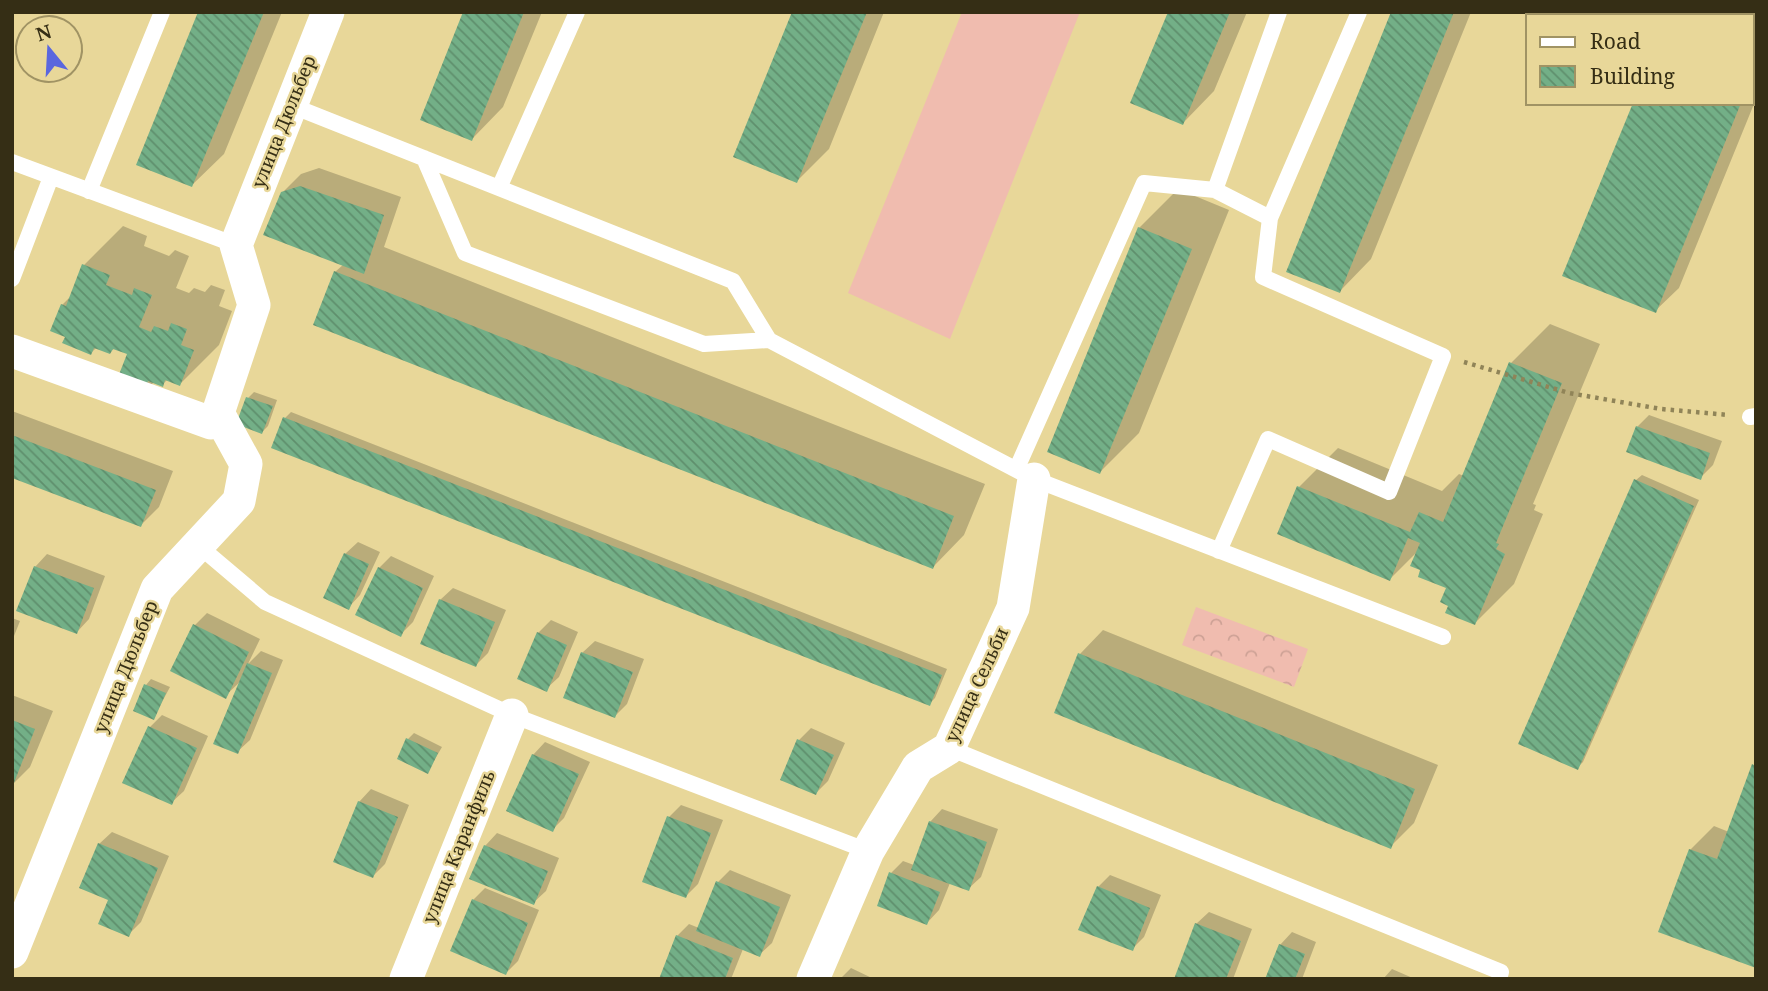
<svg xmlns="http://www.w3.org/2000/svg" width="1768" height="991" viewBox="0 0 1768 991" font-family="'Noto Serif',serif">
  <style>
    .park { fill: url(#park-crowns) }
    .pitch { fill: #f0bcaf }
    .shadow { fill: #0003 }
    .building { fill: url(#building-back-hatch) }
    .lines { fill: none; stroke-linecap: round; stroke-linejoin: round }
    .path { stroke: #908458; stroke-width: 4.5; stroke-dasharray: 3.5 5; stroke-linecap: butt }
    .service { stroke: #fff; stroke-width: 16 }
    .minor { stroke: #fff; stroke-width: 33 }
    .labels { text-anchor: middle; stroke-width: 5; stroke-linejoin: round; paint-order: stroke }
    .street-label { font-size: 18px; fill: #352e15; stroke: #e8d799 }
  </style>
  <defs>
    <pattern id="park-crowns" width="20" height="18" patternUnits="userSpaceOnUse" patternTransform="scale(1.75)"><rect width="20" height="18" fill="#f0bcaf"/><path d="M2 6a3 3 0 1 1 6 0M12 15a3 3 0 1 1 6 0" fill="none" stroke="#cea296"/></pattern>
    <pattern id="building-back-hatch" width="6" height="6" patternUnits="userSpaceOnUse" patternTransform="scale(1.75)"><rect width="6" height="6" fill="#73af87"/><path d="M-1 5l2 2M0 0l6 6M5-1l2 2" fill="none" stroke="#5f8f6d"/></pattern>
  </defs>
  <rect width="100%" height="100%" fill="#e8d799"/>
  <path class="park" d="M1196,607L1308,649L1294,687L1182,645Z"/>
  <path class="pitch" d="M962,12H1080L950,339L848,293Z"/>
  <path class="shadow" d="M200,12H282L224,154L192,185Z
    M465,12H542L503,107L472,139Z
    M794,12H884L829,149L797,181Z
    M1169,12H1247L1214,91L1183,123Z
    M1393,12H1471L1371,259L1340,291Z
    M1756,12V99L1679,288L1655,311L1635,103H1752V16Z
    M319,168L401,197L384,247L985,484L964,535L933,567L335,272L344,264L282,193L301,174Z
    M1178,189L1229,210L1139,433L1100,472L1139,228Z
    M123,226L147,236L144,246L169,256L175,250L189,256L176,288L189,293L194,288L205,292L211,285L225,290L219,306L232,311L219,345L180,384L168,379L162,385L154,382L143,393L129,353L115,348L110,352L97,347L91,353L67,336L62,305L72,295L84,265Z
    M1550,324L1600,344L1533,504L1536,505L1534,510L1543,514L1514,584L1475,623L1451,605L1448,588L1423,569L1419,550L1390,579L1299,487L1338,448L1442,491L1459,474L1464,476L1511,363Z
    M254,392L277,400L268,426L262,432L238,423L248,398Z
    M12,411L173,471L159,507L141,525L12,476Z
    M291,412L947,669L935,698L929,704L273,447L285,418Z
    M1649,415L1722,441L1713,465L1700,478L1637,427Z
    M1642,475L1699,500L1583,762L1577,768L1636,480Z
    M358,542L380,552L360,595L348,608L345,554Z
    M47,554L105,576L89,619L77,632L35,567Z
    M391,556L434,576L413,622L400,635L379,568Z
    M453,588L506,610L488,653L476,665L440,600Z
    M207,613L260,639L248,664L261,651L283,660L250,740L237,752L242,680L225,696L195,625Z
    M12,618L20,621L12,641Z
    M551,620L578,632L559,677L546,689L538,633Z
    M1103,630L1438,765L1414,823L1390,847L1056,712L1080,654Z
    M595,641L644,659L627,704L615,716L582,653Z
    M151,679L170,687L154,717L136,710L146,685Z
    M12,695L53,711L30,767L12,785Z
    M162,715L208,736L184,791L171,803L150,727Z
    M811,728L845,743L828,781L816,793L799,740Z
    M414,733L442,747L428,771L408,739Z
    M545,742L590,762L564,818L552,830L533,755Z
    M1756,763V966L1690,850L1714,826L1729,832Z
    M371,789L409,805L385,864L373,876L359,802Z
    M681,805L723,820L698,884L686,896L669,817Z
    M942,809L998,829L981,877L968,889L950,883L939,910L927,923L891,873L903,861L914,865L930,822Z
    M112,832L169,856L141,922L129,934L110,899L99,844Z
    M497,833L559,858L546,891L533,903L485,846Z
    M730,870L791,895L772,943L759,955L743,949L731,979H661L677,936L689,924L699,928L718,882Z
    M1110,875L1161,895L1144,937L1132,949L1098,887Z
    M485,888L539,910L518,961L506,973L473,900Z
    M1209,912L1252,929L1233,979H1176L1196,924Z
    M1292,932L1316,942L1302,979H1267L1280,945Z
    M851,968L874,979H840Z
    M1392,969L1415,979H1383Z"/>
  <path class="building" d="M198,12H264L192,187L136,165Z
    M463,12H524L472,141L420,120Z
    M792,12H867L797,183L733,157Z
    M1168,12H1230L1183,125L1130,103Z
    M1391,12H1454L1340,293L1286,272Z
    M1670,12H1756V68L1752,77V16H1668Z
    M1633,103H1741L1656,313L1562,276Z
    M300,186L384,215L364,274L263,235L281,192Z
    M1138,227L1192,249L1100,474L1047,452Z
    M82,264L110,275L106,285L132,295L134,288L152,295L139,327L151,332L154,326L168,331L171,323L187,329L181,345L194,350L180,386L165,380L163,387L148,381L143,395L118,377L127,354L113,349L110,354L94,348L91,355L62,343L65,337L50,331L61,304L66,306Z
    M334,271L954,516L933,569L313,325Z
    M1509,362L1562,383L1496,543L1499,544L1496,549L1505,554L1475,625L1445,613L1448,606L1440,602L1446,588L1418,577L1420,570L1410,566L1420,543L1408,538L1390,581L1277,534L1297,486L1410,532L1419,512L1443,522Z
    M246,397L273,406L262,434L236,424Z
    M283,417L942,675L930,706L271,448Z
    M1636,426L1710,453L1701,480L1626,452Z
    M12,435L156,490L141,527L12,478Z
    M1634,479L1694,506L1578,770L1518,744Z
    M344,553L369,564L349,610L323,598Z
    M34,566L94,588L77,634L16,611Z
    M378,567L423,588L401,637L355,615Z
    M439,599L495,622L476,667L420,644Z
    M193,624L249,652L226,699L170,671Z
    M537,632L567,645L547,692L517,679Z
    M581,652L633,672L615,718L563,698Z
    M1078,653L1415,789L1391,849L1054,713Z
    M247,663L272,673L238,754L213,744Z
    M144,684L166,693L154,720L133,711Z
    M12,720L35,729L12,788Z
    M148,726L197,748L172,805L122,783Z
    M406,738L438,753L428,774L397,759Z
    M797,739L834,755L816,795L780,780Z
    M532,754L579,774L553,832L506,811Z
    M1752,764L1756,766V968L1658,932L1689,849L1717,859Z
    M358,801L398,817L373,878L333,862Z
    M667,816L711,833L686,898L642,882Z
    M929,821L987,842L969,891L911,870Z
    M98,843L158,868L129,937L98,924L108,900L79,888Z
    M484,845L548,871L534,905L469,879Z
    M889,872L940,892L927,925L877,906Z
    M716,881L780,907L760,957L696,931Z
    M1097,886L1150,908L1133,951L1078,930Z
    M472,899L528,923L506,975L450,951Z
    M1195,923L1241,941L1226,979H1174Z
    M676,935L733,958L725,979H659Z
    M1279,944L1305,954L1295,979H1265Z"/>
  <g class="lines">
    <path class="path" d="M1464,362L1569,393L1661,409L1729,415"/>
    <path class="service" d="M290,105L733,281L769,340L1034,479L1443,637
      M424,158L465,253L704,344L769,340
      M12,162L236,245
      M499,188L577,12
      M1215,190L1279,12
      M89,191L162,12
      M1270,218L1359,12
      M12,279L51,177
      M1750,417L1756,416
      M1017,468L1144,183L1215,190L1270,218L1263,277L1443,356L1389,492L1268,439L1219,551
      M199,546L265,602L512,715L868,851
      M949,748L1501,972L1499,979"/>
    <path class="minor" d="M12,351L211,423L218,413
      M12,952L157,589L239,501L246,464L218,413L254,305L236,245L328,12
      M406,979L512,715
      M813,979L868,851L918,767L949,748L1013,608L1034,479"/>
  </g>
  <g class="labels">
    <g class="street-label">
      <text transform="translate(284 122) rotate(-68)" y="6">улица Дюльбер</text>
      <text transform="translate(126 667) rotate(-68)" y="6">улица Дюльбер</text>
      <text transform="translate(977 685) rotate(-65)" y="6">улица Сельби</text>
      <text transform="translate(459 847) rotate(-68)" y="6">улица Каранфиль</text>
    </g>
  </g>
  <rect width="1768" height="991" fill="none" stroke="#352e15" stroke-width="28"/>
  <rect x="1526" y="14" width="228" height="91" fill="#e8d799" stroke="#a09364" stroke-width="2"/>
  <rect x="1540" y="37" width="35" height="10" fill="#ffffff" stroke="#a09364" stroke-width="2"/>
  <text x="1590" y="49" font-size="21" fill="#352e15">Road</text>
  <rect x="1540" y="66" width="35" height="21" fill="url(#building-back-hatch)" stroke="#a09364" stroke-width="2"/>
  <text x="1590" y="84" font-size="21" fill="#352e15">Building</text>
  <g transform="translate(49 49) rotate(342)"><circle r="33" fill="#e8d799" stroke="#a09364" stroke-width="2"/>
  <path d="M0-5L12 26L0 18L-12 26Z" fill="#5a67de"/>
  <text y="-10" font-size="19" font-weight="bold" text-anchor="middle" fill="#352e15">N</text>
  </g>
</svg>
